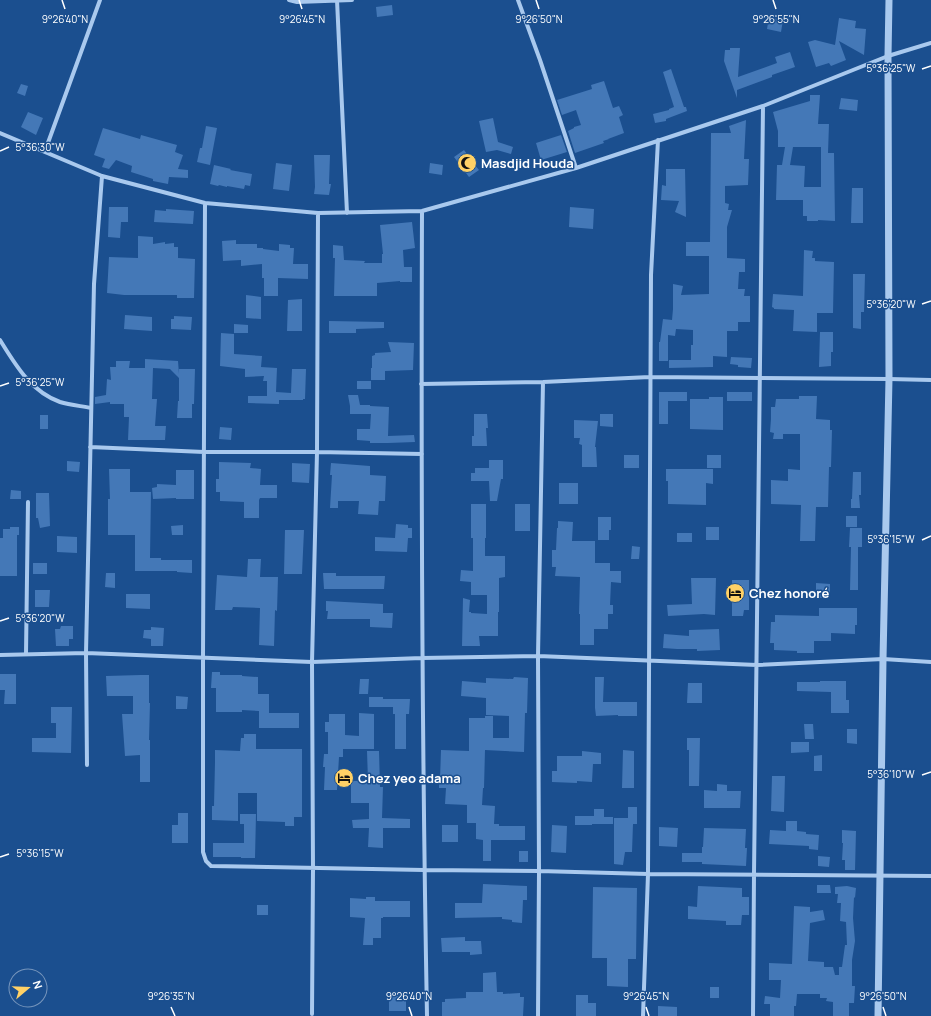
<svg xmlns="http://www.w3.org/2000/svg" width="931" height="1016" viewBox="0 0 931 1016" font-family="Manrope,sans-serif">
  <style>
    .building { fill: #4478b7; fill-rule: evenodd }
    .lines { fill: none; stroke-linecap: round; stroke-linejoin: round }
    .minor { stroke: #a9c9ee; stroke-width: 4 }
    .tertiary { stroke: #a9c9ee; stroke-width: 7 }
    .ticks { fill: none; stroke: #fff; stroke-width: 1.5 }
    .labels { text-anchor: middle; stroke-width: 3; stroke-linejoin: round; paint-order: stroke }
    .poi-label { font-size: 13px; font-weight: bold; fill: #fff; stroke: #1b4f8f; text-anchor: start }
    .ticks-label { font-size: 10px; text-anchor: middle; fill: #fff; stroke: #1b4f8f; stroke-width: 3; stroke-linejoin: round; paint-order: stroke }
  </style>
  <rect width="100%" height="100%" fill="#1b4f8f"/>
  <path class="building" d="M392,5L393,15L377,17L376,7Z
    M769,17L783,20L781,32L767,29Z
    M839,18L856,21L855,28L866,29L864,55L839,41L846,60L831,66L829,63L816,67L808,42L815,40L835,45Z
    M730,48H740L738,77L777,63L775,57L790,52L795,67L772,75V77L737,90V98L724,61L725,50H730Z
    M671,69L684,107H686L687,111L666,119V121L655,123L653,114L669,110V109L674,107L663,72Z
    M604,81L613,108L619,106L623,115L619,117L624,133L608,139H609L603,141L604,143L575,153L568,131L574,128V127L581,125L576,110L562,115L557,100L592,89L591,85Z
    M21,84L28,86L25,96L17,93Z
    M810,95H820L818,124H829L828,153H834L835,221L818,220V221H807V216H803V200H776L777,165H782L785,147H778V131L773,112L810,101ZM793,147H821V187H804L805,166L790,165Z
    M841,98L858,100L857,111L839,109Z
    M28,112L43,118L36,135L21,127Z
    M493,118L498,142L513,147L511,154L497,150L486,152L479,121Z
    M746,120L744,159H749L748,185L725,186V203L729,204L728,210H732L727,227V258L745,259V272H739L738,289H745L744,296H750V322H738V331H727V357L713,356V367L669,368V360H691V345H693V330L676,329L675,336L668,335V361H659V342H660L663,319L672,320L673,309V284L683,286L681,295L709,294V256H686V242H710L711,133H731L729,126Z
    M206,126L217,128L210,165L197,162L200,148H202Z
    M103,128L140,139L141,135L177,145L175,152L183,155L178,169L188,170V178L169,177L168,184L153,181V179L131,172L132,166L116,160L109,169L102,167L105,159L94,155Z
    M561,135L567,152L541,160L536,143Z
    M464,150L470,158L472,156L477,162L474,164L479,170L469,177L454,157Z
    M314,155H330L329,184H331L329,195L314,194L315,187Z
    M276,163L292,165L289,191L273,189Z
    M430,163L443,165L442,175L429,173Z
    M214,165L231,169L230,170L252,174L250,186L245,185L244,189L227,186V187L219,185L218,186L210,184Z
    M666,169H685L686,217L675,212L679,201L661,200L662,185L666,186Z
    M852,188H863V223H851Z
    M109,207H128V222H121L120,238L108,237Z
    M570,207L594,209L593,229L569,227Z
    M166,209L194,211L193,224L154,222L155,210L166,211Z
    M412,222L415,248L403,250L404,267H412V282H400V281L377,283V296H334L335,258H333V245L343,246L344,260L365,261L364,263H382V254H383L380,225Z
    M138,236L153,237V244L165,242V244L174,243V247H178V258L195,259L194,298H177V295H124L107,293L109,257L138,258Z
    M236,240V244H257V248H263V249L279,251V244L290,245V248H294L293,264H308V279L278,278V296H264V278H262V264L241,266V260L223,261L222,241Z
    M804,250L813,251L812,258H815V261L834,262L833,313H817V332L793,331L794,310L774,309V308L772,307L773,294L803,296Z
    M853,274H865L864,312H861V329L853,328Z
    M246,295L261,297V319L246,318Z
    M302,299V331H287L288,300Z
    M125,315L152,317V331L124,329Z
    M174,316L192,317L191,330L171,329V319H174Z
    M329,321L384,322V328L356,329V333H329Z
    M234,324L248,325V333H234Z
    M820,332H833V352H831V366L819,367Z
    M221,333L234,334V354L262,356L261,367L277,368L276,392L291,393L292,369H306L305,399H303V400H279V404L248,403V396H267V381H263L264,376L245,377V369L220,366Z
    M388,342L414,343L413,370L385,371V380H371V368H372V356L375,355V353L391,352Z
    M731,357L752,358L751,368L738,367V365L730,364Z
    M145,359L178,361L179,374V369H195L194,404H192V418H177L178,401H179V378L170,369L153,368L152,399H157L155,426H166L165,440H128L129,417H124V404H110V402L95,404V397L106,395L107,379L111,380L110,367H116V361H130L129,368H145Z
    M357,381H371V389H357Z
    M659,392H687V401H668V424H659Z
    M727,392H752V401H727Z
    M348,395H358L360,405H370V406L389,407L388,436L414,435L415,442L388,443H370V441L357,440V429H370L371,414H350V406Z
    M799,396H817L816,419L830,420V430H832L831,467H829L828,507H816L815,541H800L801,505L771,504V480L788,481V469L800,470V434H783V439H773L774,433L770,432L771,419V407H775L776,399H799Z
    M709,397H723V430L690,429V399H709Z
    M474,414H487L488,428H486L487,446H472V436H474Z
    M600,414H613V427L600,426Z
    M40,415H48V429H40Z
    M574,420L598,421L595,447H596L597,467H582V445L579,444L580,438H574Z
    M220,427L232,428L231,440L219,439Z
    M624,455H639V468H624Z
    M707,455H721V468H707Z
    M489,460H503V479H501L497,501H490L489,481H471V473H475V468H489Z
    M67,461L80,462L79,472L67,471Z
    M219,462L251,463L250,468L261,469L260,485H277V498H260L259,500V518H244V502L220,501V492H216V479H219Z
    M292,463L310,464L309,483L292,482Z
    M331,463L370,466V475L386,476L385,501H379L378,515L358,514L359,501H338V508H330L332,475H330Z
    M109,469H130V492H151L150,558H161V560H192V573L177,572V571H135V535H108V499H110Z
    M666,469H713V484L706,483V505L668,504V481H666Z
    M176,470H194V499H176V498L153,499L152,488L157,487V484L176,485Z
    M853,472H861V495H859L860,508H851V499H852Z
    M559,483H578V504H559Z
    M11,490L21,491V499H10Z
    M36,493H49L50,526L40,528L38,518H36Z
    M471,504H486V538H485V556H505V577L499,578V612H498V636H479L480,646H462L463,598L470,600L469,612H471V613L487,614V595H471V582L460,581L461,570L473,571V538H471Z
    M515,504H530V531H515Z
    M846,516H857V527H846Z
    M598,517H611V530H609V540H598Z
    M558,521L573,522L572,541H595V563H610V571H621V583L611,582L610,605H613V614H608V629H594V645H580V614H579L580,577L555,576L556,567H552V550H556L557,528H558Z
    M396,524L408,525V528H412V538H408L407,552L375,551V537L395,538Z
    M183,525V535H172L171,526Z
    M10,527H19V535H17V576H0V538H3V529H10Z
    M706,527H719V540H706Z
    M850,528H862V547H858V590H850L851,547H849Z
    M285,530H304L302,574H284Z
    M677,533H692V542H677Z
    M57,536L77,537V553L57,552Z
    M632,546L640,547L639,559H631Z
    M248,559H261L260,577H278L277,611L275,610L274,646L259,645L260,608L233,607L232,610H215L217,575L247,577Z
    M33,563H47V574H33Z
    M106,573H115V588L105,587Z
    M323,573H336V576H385L384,589H324Z
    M691,578H716L715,615L704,614L668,616L667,605L692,604Z
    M732,580H749V610H744L743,616H732Z
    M816,583L830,584V593L827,592L826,598H816Z
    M35,590H50L49,607H35Z
    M126,594H150V609L126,608Z
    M326,601L383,604V613H393L392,628L370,627V619H327L328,611H326Z
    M819,608H857V625H855V634L831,633V641H814V653H797V651L774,650V643H770L771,622H775V615L819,616Z
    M61,626H73V639H69V646H56L55,629H60Z
    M151,627L164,628L163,646H151V639L143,638L144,630H151Z
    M719,629L720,650L697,651V649H677L663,648L664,634L689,636V630Z
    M212,672H220V675H242V676L258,677V694H269V713H299V728H259V711L242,710V712H216V688H211Z
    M0,674H16V704H4L5,690H0Z
    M141,675H149V703H150L149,740H150V782H140V755L125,756L122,714H133V696H107L106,676Z
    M514,677L528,678L527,713H525L524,752L485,750L484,788H483L482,805L495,806L494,824H499V826H525V840H491V861H483V840L476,839V823H467V805L445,804L446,788H439V780H440L441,750L469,751V718H485V716H493V738H509V716L486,715V698L461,696L462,681L486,683V678L513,679Z
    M595,677H604L603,702H637V716H618V715L596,716L595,708Z
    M360,679H369L368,694H359Z
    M820,681H846V700H849V713H831V692L797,691V682H820Z
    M688,683H702V703H687Z
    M176,696L188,697L187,709H176Z
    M369,697H383V699H410L409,714H406V749H395V714H393V707H369Z
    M51,707H72L71,753L32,752V738H56V723H51Z
    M359,713L374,714V749H343V757H339L337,790H324L325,767H323L324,754H328V732H325V722H329V714H345V735L359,736Z
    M804,724H813L814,739H805Z
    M847,729H857V744L847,743Z
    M244,734H256V749H302V817H294V826H285V822L257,821V793H238V821L212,820V806H214L215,762V750L240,751L241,738H244Z
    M687,738H700L699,786H689V750H687Z
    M791,742H809V752L791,753Z
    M623,750L634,751V788H622Z
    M367,751H379L380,787H383L382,818L410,819V828H383V848L368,847L369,828H353L352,820L369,819V803H351V781H368Z
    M582,751L601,753V764H593L592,782L577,781V783L552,782V771H557V756H582Z
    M822,755V771H814V756Z
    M772,776H785L784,812L771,811Z
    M717,784L727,785V791H741L740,808H704V790L717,791Z
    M628,807H637V824H633L632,852H625L623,865L614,864V818H628Z
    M594,809H604V817H613V824H592V825H575V816H594Z
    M178,813H188V843H172V825H178Z
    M240,814H256L255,858H241V857H213V843H244V824H240Z
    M786,821H797V831L806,832V834L819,835L818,850L809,849V846L769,844L770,830L786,831Z
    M442,825H458V842H442Z
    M552,825L567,826L566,853L551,852Z
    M659,827L678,828L677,847L659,846Z
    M704,828L746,829L745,848H747L746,866L702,864V862H682V853H702V847H703Z
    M842,830L856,831L855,870H845V860H842L843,843H842Z
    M519,851H528V862H519Z
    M818,856L830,857L829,867L818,866Z
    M483,884L527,886V900H523L522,923L512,922V920L502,919V917L455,918V903H482Z
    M817,885H830L831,893H817Z
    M698,886L742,888V897H749V915H742L741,925H726V921L688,919V906L697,907Z
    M847,886L856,888L855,898L854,897L853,918L855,941L852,960V986H855L854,1003H849V1016H833V1002L826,1001L827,998H820V994H797L796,1006H794V1016H770V1004H764L765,996L780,998L781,980H769V963L792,964L794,906L810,907V912L823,910L825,920L810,923L808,961L824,962V967H833L835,975H839V967H842L845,945H847L846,922L840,921L841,903H837L838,894H835V887Z
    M593,887L637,888L636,959H628V987L607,986V958H592Z
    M366,897H375V901H410V917H383V918H381V938H373V945H363L365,918L350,917V898L366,899Z
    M257,905H268V915H257Z
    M465,937V941H481L482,954L470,955V952H442L441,938Z
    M496,972L497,992H503V994L520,993V997H524L523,1016H442V1002H445V999L466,998V992H483V973Z
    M710,987H719V998H710Z
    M389,992H403V998L406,997V1011H389Z
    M576,995H588V1003H596V1016H576Z
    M658,1006L677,1007V1016H658Z"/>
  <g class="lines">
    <path class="minor" d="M289,0L297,2L352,0
      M337,0L347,213
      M518,0L540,60L576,168
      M0,133L102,176L205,203L318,213L422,211L576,168L763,106L888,56L931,43
      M45,151L100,0
      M205,203L203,658V852L206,861L211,866L424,870L539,871L648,874L931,876
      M422,211C421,479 422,748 427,1016
      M0,340C15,364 31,392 60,402C70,405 81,406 91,408
      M421,384L543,382L650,377L760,378L889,379L931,380
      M90,447L204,452H317L422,454
      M26,654L28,502
      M0,655L86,653L312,662L422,658L538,656L757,665L883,659L931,662
      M87,765L86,653L94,284L102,176
      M312,1014L313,868L312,662L317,452L318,213
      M538,1016L539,871L538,656L543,382
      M643,1016L648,874L651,275L658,140
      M753,1016L754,874L763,106"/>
    <path class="tertiary" d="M878,1016L883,659L889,379L888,56L889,0"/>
  </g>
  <path class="ticks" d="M62,0L65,9M299,0L302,9M536,0L539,9M773,0L776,9M922,69L931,66M0,151L9,147M922,304L931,301M0,386L9,383M922,540L931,536M0,621L9,618M922,775L931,772M0,857L9,854M171,1007L175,1016M409,1007L412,1016M646,1007L649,1016M883,1007L886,1016"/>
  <defs>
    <g id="mosque-disc" transform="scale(1)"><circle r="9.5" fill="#ffd166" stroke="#1b4f8f"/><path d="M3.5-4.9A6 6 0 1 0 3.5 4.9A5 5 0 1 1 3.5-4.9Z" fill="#111"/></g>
    <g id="hotel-disc" transform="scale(1)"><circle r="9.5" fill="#ffd166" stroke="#1b4f8f"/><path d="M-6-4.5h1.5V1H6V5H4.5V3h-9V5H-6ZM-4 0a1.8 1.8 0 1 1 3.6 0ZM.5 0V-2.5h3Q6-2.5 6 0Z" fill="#111"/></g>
  </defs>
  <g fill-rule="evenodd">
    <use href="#mosque-disc" x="467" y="163"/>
    <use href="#hotel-disc" x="735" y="593"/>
    <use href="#hotel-disc" x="344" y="778"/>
  </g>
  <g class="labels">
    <g class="poi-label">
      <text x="481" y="168">Masdjid Houda</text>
      <text x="749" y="598">Chez honoré</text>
      <text x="358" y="783">Chez yeo adama</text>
    </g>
  </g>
  <g class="ticks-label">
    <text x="302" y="23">9°26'45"N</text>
    <text x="539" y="23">9°26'50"N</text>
    <text x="776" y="23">9°26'55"N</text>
    <text x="65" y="23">9°26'40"N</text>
    <text x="891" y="72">5°36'25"W</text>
    <text x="40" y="151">5°36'30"W</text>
    <text x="891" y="308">5°36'20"W</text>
    <text x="40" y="386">5°36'25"W</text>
    <text x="891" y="543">5°36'15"W</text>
    <text x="40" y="622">5°36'20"W</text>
    <text x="891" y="778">5°36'10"W</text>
    <text x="40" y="857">5°36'15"W</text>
    <text x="171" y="1000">9°26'35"N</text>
    <text x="409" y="1000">9°26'40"N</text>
    <text x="646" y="1000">9°26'45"N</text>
    <text x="883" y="1000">9°26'50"N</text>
  </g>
  <g transform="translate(28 988) rotate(71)"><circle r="19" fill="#1b4f8f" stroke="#7695bc"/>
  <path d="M0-3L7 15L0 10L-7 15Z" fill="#ffd166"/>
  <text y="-6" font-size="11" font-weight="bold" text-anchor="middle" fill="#ffffff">N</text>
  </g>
</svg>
